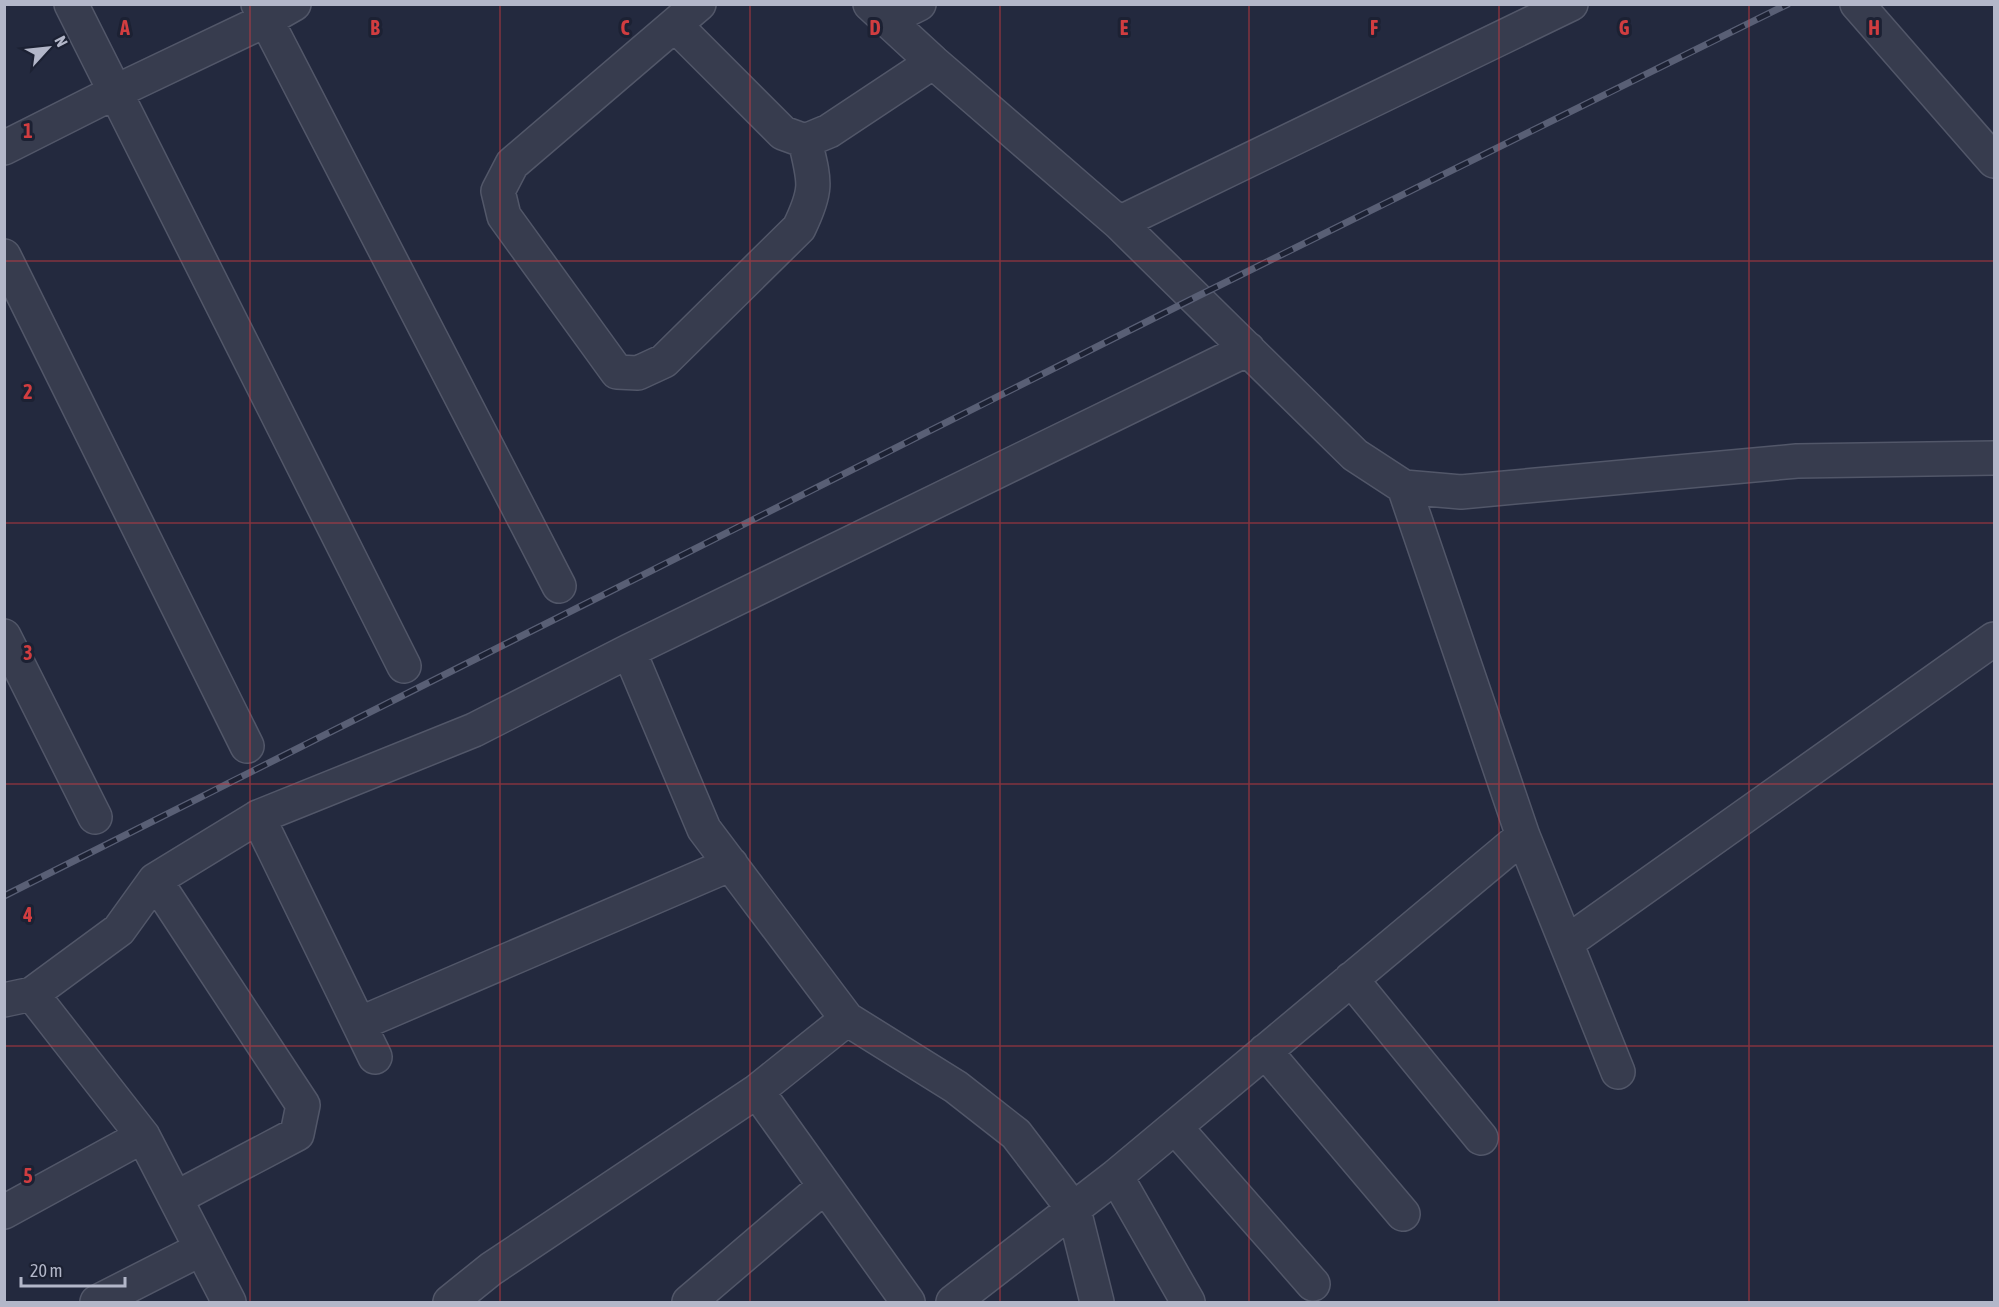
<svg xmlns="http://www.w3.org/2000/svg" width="1999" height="1307" viewBox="0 0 1999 1307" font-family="'Asap Condensed',sans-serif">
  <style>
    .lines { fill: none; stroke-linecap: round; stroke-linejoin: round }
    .minor-casing { stroke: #525769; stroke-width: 36 }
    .minor { stroke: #373c4e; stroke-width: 33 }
    .rail-casing { stroke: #595f75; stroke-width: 7 }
    .rail { stroke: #1c2133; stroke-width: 4.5; stroke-dasharray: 14; stroke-linecap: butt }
    .grid { fill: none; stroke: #d13d40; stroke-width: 1.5; stroke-opacity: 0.55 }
    .grid-label { font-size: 20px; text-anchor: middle; font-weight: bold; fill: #d13d40; stroke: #1c2133; stroke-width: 6; stroke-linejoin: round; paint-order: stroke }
  </style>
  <rect width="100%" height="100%" fill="#23293e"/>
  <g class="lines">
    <g class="minor-casing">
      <path id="minor" d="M71,4L404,666
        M258,4L559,586
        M699,4L512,164L498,191L504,216L617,372L638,373L664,361L799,228C818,189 815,182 805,141
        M870,4L933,62L1119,223L1355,455L1404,487L1461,492L1797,461L1994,458
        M1857,4L1994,161
        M887,20L919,4
        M675,25L783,133L805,141L829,131L933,62
        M4,148L115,92L266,20L294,4
        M1119,223L1571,4
        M4,256L247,746
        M1404,487L1523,836L1618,1072
        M4,636L95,817
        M629,651L704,829L847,1019L956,1087L1016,1134L1074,1210L1097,1302
        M258,817L375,1057
        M155,880L303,1105L297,1134L176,1198
        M1566,943L1994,639
        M1351,979L1481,1138
        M32,994L143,1136L229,1302
        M4,1000L32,994L119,930L155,880L258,817L474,730L629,651L1248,349
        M359,1024L731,864
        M1265,1051L1403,1214
        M757,1091L908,1302
        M1175,1127L1313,1284
        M1116,1176L1188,1302
        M4,1212L143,1136
        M97,1302L201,1249
        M450,1302L491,1269L757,1091L847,1019
        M689,1302L825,1186
        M953,1302L1116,1176L1523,836"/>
    </g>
    <use href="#minor" class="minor"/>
    <g class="rail-casing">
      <path id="rail" d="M4,896L1196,297L1788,4"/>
    </g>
    <use href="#rail" class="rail"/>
  </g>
  <path class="grid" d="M250,4V1302M500,4V1302M750,4V1302M1000,4V1302M1249,4V1302M1499,4V1302M1749,4V1302M4,261H1994M4,523H1994M4,784H1994M4,1046H1994"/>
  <g class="grid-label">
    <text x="125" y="35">A</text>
    <text x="375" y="35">B</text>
    <text x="625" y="35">C</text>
    <text x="875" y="35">D</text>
    <text x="1124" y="35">E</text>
    <text x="1374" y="35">F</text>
    <text x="1624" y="35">G</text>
    <text x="1874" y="35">H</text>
    <text x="28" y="138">1</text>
    <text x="28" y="399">2</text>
    <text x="28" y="660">3</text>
    <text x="28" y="922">4</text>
    <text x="28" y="1183">5</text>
  </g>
  <rect width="1999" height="1307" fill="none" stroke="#b3b7c9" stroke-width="12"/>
  <g transform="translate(48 48) rotate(63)" stroke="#1c2133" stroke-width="4.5" paint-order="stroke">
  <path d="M0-4.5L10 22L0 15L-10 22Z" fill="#b3b7c9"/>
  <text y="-9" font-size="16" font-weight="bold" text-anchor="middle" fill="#b3b7c9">N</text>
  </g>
  <path d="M21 1277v9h104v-9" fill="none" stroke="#b3b7c9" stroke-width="3"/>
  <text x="30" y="1277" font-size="18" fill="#b3b7c9" stroke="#1c2133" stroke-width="4.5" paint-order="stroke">20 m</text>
</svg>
